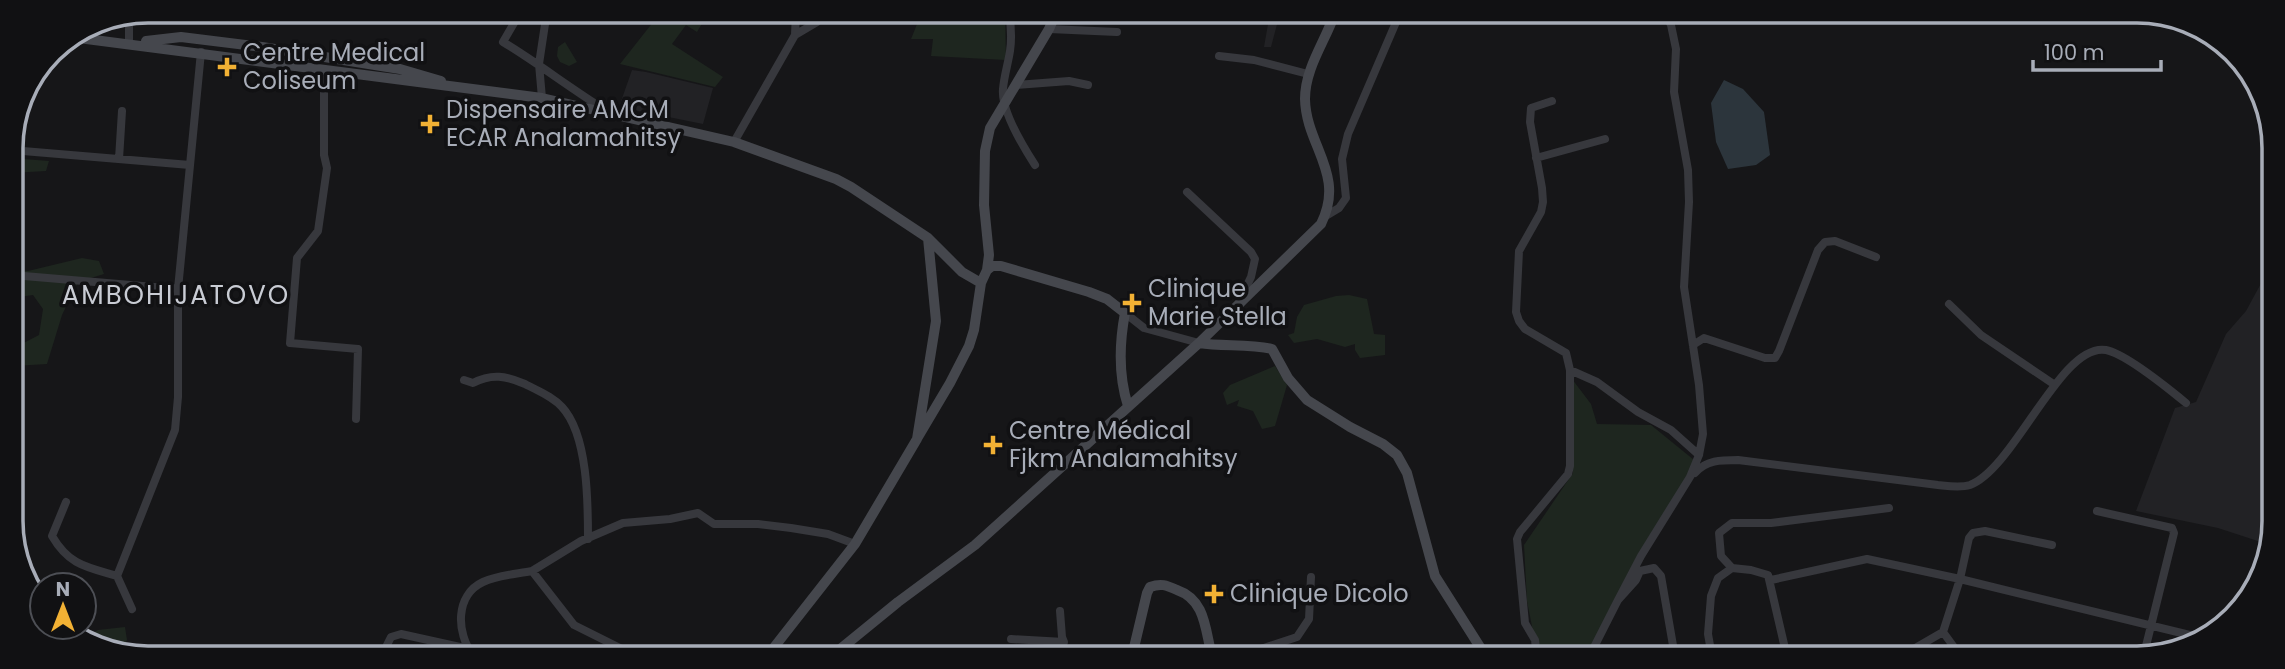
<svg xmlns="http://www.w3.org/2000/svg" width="2285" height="669" viewBox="0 0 2285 669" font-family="Poppins,sans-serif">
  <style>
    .built { fill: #222225 }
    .green { fill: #1e261f }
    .water { fill: #2c353c }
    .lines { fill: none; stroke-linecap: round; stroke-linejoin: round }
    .street { stroke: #37383d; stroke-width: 8 }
    .secondary { stroke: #45474d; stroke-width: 10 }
    .poi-dot { fill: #f2b134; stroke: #111113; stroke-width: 2.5 }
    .labels { text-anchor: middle; stroke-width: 7; stroke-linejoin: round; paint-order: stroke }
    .poi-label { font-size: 24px; fill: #a8adb8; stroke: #111113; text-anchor: start }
    .neighbourhood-label { font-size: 26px; letter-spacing: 2px; fill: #c9ccd4; stroke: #111113 }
    .rim { fill: none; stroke: #a8adb8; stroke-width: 3.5 }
  </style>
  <rect width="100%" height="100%" fill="#161618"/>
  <path class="built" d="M1270,13H1280L1271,47H1264Z
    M632,70L646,72L713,88L703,124L619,107Z
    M2271,265L2270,545L2218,528L2136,511L2175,408L2196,402L2226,334L2246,311Z"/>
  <path class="green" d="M661,12H703L707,15L697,32L686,25L672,44L723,77L715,87L620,64Z
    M922,12H1005L1006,60L931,56L933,39H911Z
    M565,42L577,62L569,66L560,62L557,56L558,47Z
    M11,158L49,161L46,171L11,173Z
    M82,258L99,261L104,274L78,282L62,315L47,364L14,366L12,365V349L39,335L43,309L33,295L12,298L11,269L28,271Z
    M1349,295L1367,299L1374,334L1385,335V355L1360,358L1355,350V344L1345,347L1317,339L1294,343L1288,335L1294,333L1297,317L1304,305L1336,296Z
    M1275,366L1287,385L1275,426L1262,429L1253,411L1237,406L1239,400L1227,405L1223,393L1230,385Z
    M1572,379L1591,404L1597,424L1651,425L1694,460L1679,497L1588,657H1538L1527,601L1524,545L1573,473Z
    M125,627L127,640L120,654H112L85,637L98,630Z"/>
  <path class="water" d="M1724,80L1743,89L1764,112L1770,155L1756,165L1728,169L1716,142L1711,103Z"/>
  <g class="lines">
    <path class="street" d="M521,11L503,42C536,62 566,85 599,106L597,111
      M1009,12C1011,25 1012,38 1010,51C1008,64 1004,76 1003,89C1001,110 1024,148 1035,165
      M1216,13L1250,19L1256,17L1259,13
      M1287,13L1332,22
      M129,14V43
      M1049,29L1117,32
      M795,35L817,22L824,12
      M1219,56L1254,60L1308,74
      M324,69V155L327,168L318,231L297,258L290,343L358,349L356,419
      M1016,85L1069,81L1088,85
      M542,98L539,64L547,11
      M734,142L795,35L796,12
      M11,150L190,165
      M1536,158L1605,139
      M119,159L122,111
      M1187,192L1251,252L1255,259L1251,277L1240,300
      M1324,217L1339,208L1346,198L1342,159L1348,134L1400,13
      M12,275L178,289
      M1949,304L1981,335L2055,385
      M1125,313L1144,328L1199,343
      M1693,345L1704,338L1765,358H1775L1779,351L1818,250L1825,242L1835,241L1876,257
      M1570,370L1597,382L1638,412L1671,430L1699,455
      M464,380L473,383C492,373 506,376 525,384C538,391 552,396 562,407C588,435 588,503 588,539
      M1695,473C1706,460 1721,460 1738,460L1938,485C1948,486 1960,488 1970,485C2015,468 2061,342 2106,350C2126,354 2169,389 2186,403
      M66,502L52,536C69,565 86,567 117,576L175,430L178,397V289L201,52
      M2097,511L2172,528L2174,533L2143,658
      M532,571L581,541L623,523L670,519L698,513L714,524H758L791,528L828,534L855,544
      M117,576L132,609
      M1771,580L1867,559L1960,579L2198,637
      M1618,600L1641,556L1690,477L1699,455L1703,434L1699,385L1684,287L1689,202L1688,170L1674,92L1676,49L1671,25L1666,14
      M1943,632L1962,658
      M1011,639L1064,642L1062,637L1060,611
      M1033,641L1035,656
      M382,655L391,637L401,634L469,649
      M473,655C456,633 455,595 483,582C498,575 517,574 532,571L574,625L634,655
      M1240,656L1297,637L1309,619L1311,577
      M1537,657L1535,640L1525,623L1517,539L1520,532L1568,474L1570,466V370L1566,353L1525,329L1519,321L1516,312L1519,251L1541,212L1543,202L1542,188L1530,122L1531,108L1552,101
      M1589,657L1618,600L1636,580L1640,571L1654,568L1661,576L1675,657
      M1717,657L1711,651L1708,634L1711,596L1718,578L1732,568
      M1787,657L1768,575L1751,570L1732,568L1721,556L1719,533L1732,523H1771L1889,508
      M1898,658L1943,632L1960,579L1969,538L1973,533L1985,531L2052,545"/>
    <path class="secondary" d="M71,37L542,98L734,142L836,179L851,187L928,238L962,272L981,283
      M146,41L181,37L262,47L400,69L441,81
      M987,270L992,266H1001L1089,292L1107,299L1125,313C1119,345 1118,375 1128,406
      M1199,343C1223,347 1248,343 1272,349L1288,378L1307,400L1350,427L1383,444L1397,455L1407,473L1435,576L1480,647L1489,657
      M918,437L950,383L969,346L974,330L981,283L987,270L989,255L984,205L985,151L990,128L1049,29L1056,13
      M845,646L866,656
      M768,655L855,544L917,439L936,321L928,238
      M833,655L898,602L975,545L1199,343L1321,224C1346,174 1306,146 1305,99C1305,68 1325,42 1335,13
      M1132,656L1147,593L1150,587C1161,583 1166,585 1177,590C1206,600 1205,630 1212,656"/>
  </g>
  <g class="poi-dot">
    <path d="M223.5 56.5h7v7h7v7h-7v7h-7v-7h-7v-7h7z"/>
    <path d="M426.5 113.5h7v7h7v7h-7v7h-7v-7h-7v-7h7z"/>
    <path d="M1128.5 292.5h7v7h7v7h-7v7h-7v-7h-7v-7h7z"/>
    <path d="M989.5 434.5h7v7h7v7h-7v7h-7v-7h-7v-7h7z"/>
    <path d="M1210.5 583.5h7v7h7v7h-7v7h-7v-7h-7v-7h7z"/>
  </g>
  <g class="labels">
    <g class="poi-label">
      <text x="243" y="61">Centre Medical<tspan x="243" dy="28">Coliseum</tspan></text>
      <text x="446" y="118">Dispensaire AMCM<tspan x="446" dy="28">ECAR Analamahitsy</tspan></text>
      <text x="1148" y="297">Clinique<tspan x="1148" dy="28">Marie Stella</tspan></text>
      <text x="1009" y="439">Centre Médical<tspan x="1009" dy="28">Fjkm Analamahitsy</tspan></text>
      <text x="1230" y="602">Clinique Dicolo</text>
    </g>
    <g class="neighbourhood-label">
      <text x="176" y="304">AMBOHIJATOVO</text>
    </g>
  </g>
  <path d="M0 0H2285V669H0ZM148 23H2137A125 125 0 0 1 2262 148V521A125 125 0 0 1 2137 646H148A125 125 0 0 1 23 521V148A125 125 0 0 1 148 23Z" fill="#111113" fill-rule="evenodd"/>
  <path class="rim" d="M148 23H2137A125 125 0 0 1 2262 148V521A125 125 0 0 1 2137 646H148A125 125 0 0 1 23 521V148A125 125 0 0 1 148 23Z"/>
  <g transform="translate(63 606)"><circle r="33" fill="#111113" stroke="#4d4f55" stroke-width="2"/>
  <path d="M0-5L12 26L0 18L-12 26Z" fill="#f2b134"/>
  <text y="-10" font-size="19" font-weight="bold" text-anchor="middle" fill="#a8adb8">N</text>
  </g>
  <path d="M2033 60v10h128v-10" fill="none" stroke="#a8adb8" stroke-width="3.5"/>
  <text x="2044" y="60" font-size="21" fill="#a8adb8" stroke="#111113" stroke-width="5" paint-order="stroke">100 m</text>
</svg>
